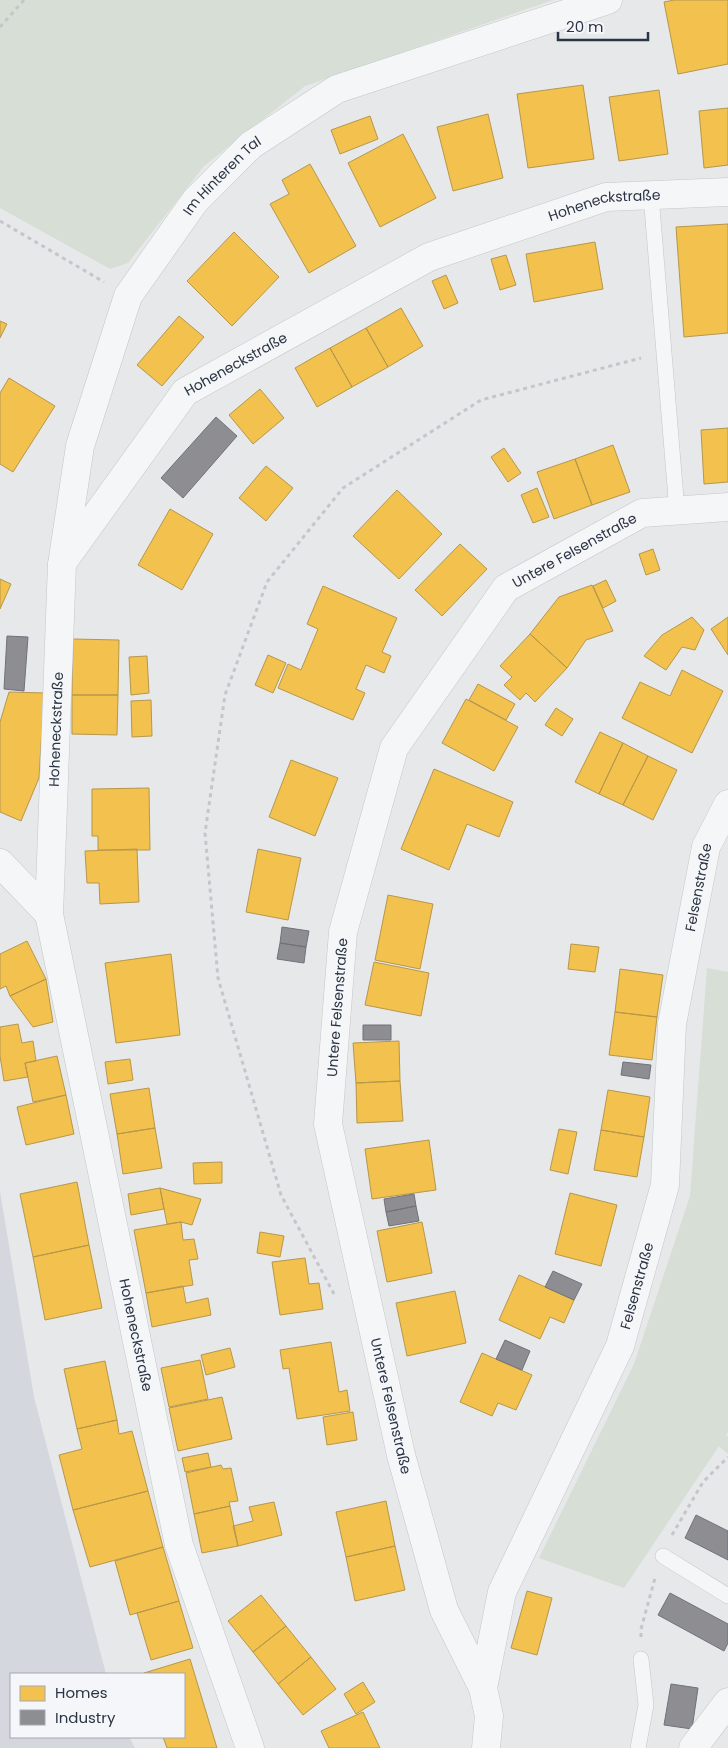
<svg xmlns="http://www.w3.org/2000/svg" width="728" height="1748" viewBox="0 0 728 1748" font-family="Poppins,sans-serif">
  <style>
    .built { fill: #d4d7dd }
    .green { fill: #d6ded6 }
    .homes { fill: #f2c14e; stroke: #b6974b }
    .industry { fill: #8d8d92; stroke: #70727b }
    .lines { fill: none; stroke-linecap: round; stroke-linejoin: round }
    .lane-casing { stroke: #c4c6c8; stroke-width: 16 }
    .street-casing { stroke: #c4c6c8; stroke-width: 29 }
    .path { stroke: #c5c6ca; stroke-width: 3; stroke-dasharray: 4 4; stroke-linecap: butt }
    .lane { stroke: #f5f6f7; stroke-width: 15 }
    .street { stroke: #f5f6f7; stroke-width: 28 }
    .labels { text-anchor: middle; stroke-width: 5; stroke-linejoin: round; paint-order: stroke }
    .street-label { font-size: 14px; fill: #2b3445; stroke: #f4f6f9 }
  </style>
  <rect width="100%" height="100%" fill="#e6e8ea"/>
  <path class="built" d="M0,1191L34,1397L106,1674H11V1737H129L135,1748H0Z"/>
  <path class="green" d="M0,0H553L305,86L204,166L128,263L110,269L0,208Z
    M707,968L728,972V1432L725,1437L728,1435V1454L719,1446L624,1588L539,1558L634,1364L690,1196Z"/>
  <path class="homes" d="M674,0H728V64L678,74L664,2Z
    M583,85L594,159L528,168L517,94Z
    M659,90L668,154L619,161L609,97Z
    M728,108V165L704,168L699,111Z
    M488,114L503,178L453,191L437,127Z
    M370,116L378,139L340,154L331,130Z
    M403,134L436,198L380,227L348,163Z
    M310,164L356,246L309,273L270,204L289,194L282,180Z
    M728,224V333L684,337L676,227Z
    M234,232L279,277L232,326L187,281Z
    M595,242L603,289L534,302L526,254Z
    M506,255L516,285L500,290L491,259Z
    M446,275L458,303L444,309L432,281Z
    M401,308L423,346L388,367L366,328Z
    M179,316L204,337L162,386L137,365Z
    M0,321L7,324L0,338Z
    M366,328L388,367L352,387L330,348Z
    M330,348L352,387L317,407L295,368Z
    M9,378L55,406L13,472L0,464V393Z
    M260,389L284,418L253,444L229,415Z
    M728,428V482L704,484L701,430Z
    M613,445L630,492L592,505L575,459Z
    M504,448L521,473L508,482L491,457Z
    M575,459L592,505L554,519L537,472Z
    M266,466L293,488L266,521L239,498Z
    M537,488L549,517L533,523L521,495Z
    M397,490L442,534L399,579L353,536Z
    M170,509L213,534L182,590L138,565Z
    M460,544L487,569L442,616L415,590Z
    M653,549L660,570L646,575L639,554Z
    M0,579L11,584L0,609Z
    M606,580L616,601L603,608L593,586Z
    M592,585L613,631L586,640L567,668L530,634L559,597Z
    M323,586L397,618L382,652L391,656L384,673L366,665L356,689L365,693L353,720L278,688L288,664L301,670L318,629L307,624Z
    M692,617L704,630L695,650L682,647L666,670L644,656L662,635Z
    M728,617V655L711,629Z
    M530,634L567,668L535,702L526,693L520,700L504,685L512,677L500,666Z
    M73,639L119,640L118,695H72Z
    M268,655L286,663L273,693L255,685Z
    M147,656L149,693L131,695L129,657Z
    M682,670L723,691L692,753L622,718L640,682L670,696Z
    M478,684L515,704L506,720L469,700Z
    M9,692L44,693L39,778L21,821L0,812V722Z
    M72,695H118L117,735L72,734Z
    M466,699L518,727L494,771L442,743Z
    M151,700L152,736L132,737L131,701Z
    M556,708L573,719L562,736L545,725Z
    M600,732L623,743L599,794L575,782Z
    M623,743L648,756L623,805L599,794Z
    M648,756L677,770L653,820L623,805Z
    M291,760L338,778L315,836L269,817Z
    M434,769L513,802L499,837L467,824L449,870L401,849Z
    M149,788L150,850H98V836H92V789Z
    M137,849L139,902L100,904L99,883H87L85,851Z
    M258,849L301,858L288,920L246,912Z
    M388,895L433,904L420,969L375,960Z
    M27,941L46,979L10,996L6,986L0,989V954Z
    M571,944L599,947L595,972L568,969Z
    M171,954L180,1035L116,1043L105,963Z
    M374,962L429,973L421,1016L365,1005Z
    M620,969L663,975L657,1017L615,1012Z
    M46,979L53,1022L33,1027L10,996Z
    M615,1012L657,1017L652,1060L609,1055Z
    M18,1024L22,1043L33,1041L36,1061L25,1063L28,1077L4,1081L0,1056V1027Z
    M399,1041L400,1081L356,1083L353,1043Z
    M57,1056L66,1095L33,1102L25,1063Z
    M130,1059L133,1080L108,1084L105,1062Z
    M400,1081L403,1121L357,1123L356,1083Z
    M149,1088L155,1128L117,1134L110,1094Z
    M608,1090L650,1097L644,1137L601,1130Z
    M66,1095L74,1134L26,1145L17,1107Z
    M155,1128L162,1168L123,1174L117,1134Z
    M559,1129L577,1132L568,1174L550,1170Z
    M601,1130L644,1137L637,1177L594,1170Z
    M429,1140L436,1190L372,1199L365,1149Z
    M222,1162V1183L194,1184L193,1163Z
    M77,1182L89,1245L33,1257L20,1194Z
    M160,1188L164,1209L131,1215L128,1194Z
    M160,1188L201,1199L192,1225L181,1222L167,1224Z
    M570,1193L617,1205L601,1266L555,1254Z
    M181,1222L183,1240L194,1239L198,1259L189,1260L193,1285L146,1293L134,1230Z
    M422,1222L432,1273L387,1282L377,1231Z
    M260,1232L284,1236L280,1257L257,1253Z
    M89,1245L102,1308L45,1320L33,1257Z
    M305,1258L309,1284L319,1283L323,1309L280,1315L272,1262Z
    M519,1275L574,1300L564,1323L550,1317L540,1339L499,1320Z
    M183,1286L186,1303L208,1298L211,1315L152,1327L146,1293Z
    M455,1291L466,1343L407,1356L396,1303Z
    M331,1342L339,1392L347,1390L350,1411L297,1419L289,1368L283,1369L280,1350Z
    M230,1348L235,1367L206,1375L201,1355Z
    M482,1353L532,1375L516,1410L498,1403L492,1416L460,1402Z
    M200,1360L208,1399L169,1407L161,1368Z
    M105,1361L117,1420L77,1429L64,1369Z
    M222,1397L232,1439L178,1451L169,1408Z
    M353,1412L357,1440L327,1445L323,1417Z
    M117,1420L119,1434L132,1431L148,1491L73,1510L59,1455L82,1449L77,1429Z
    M208,1453L211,1467L185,1472L182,1458Z
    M221,1465L223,1469L231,1468L238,1501L229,1502L230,1506L194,1514L186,1473Z
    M148,1491L163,1547L90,1567L73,1510Z
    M386,1501L395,1546L346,1557L336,1512Z
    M274,1502L282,1535L238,1546L233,1526L253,1521L249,1507Z
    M230,1506L238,1546L202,1553L194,1514Z
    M395,1546L405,1590L355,1601L346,1557Z
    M163,1547L179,1601L130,1615L115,1561Z
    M527,1591L552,1598L537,1655L511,1648Z
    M261,1595L286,1626L253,1652L228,1621Z
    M179,1601L193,1648L151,1660L137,1613Z
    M286,1626L311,1657L278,1684L253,1652Z
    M311,1657L336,1689L303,1715L278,1684Z
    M190,1659L217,1748H167L163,1737H184V1674L144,1673Z
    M363,1682L375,1702L356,1714L344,1694Z
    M363,1712L380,1748H329L321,1731Z"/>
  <path class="industry" d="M216,417L237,436L183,498L161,478Z
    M7,636L28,637L24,691L4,689Z
    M282,927L309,931L306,947L280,943Z
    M280,943L306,947L304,963L277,959Z
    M363,1025H391V1040H363Z
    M623,1062L651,1065L649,1079L621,1075Z
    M414,1194L416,1206L386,1212L384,1199Z
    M416,1206L419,1221L389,1226L386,1212Z
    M553,1271L582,1284L574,1300L545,1287Z
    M505,1340L530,1351L522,1370L496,1359Z
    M696,1515L728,1531V1560L685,1538Z
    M670,1593L728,1624V1643L724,1651L658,1615Z
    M671,1684L698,1688L692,1729L664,1725Z"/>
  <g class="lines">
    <g class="lane-casing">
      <path id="lane" d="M651,195L677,511
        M663,1556L728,1596
        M638,1748L646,1705L641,1659"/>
    </g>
    <g class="street-casing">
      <g id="street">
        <path id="s1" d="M63,558L80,446L128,296L195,201L251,145L337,89L608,0"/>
        <path d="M0,863L49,914"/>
        <path id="s2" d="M483,1688L444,1610L401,1455L328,1124L343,932L394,748L506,588L642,513L728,507"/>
        <path id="s3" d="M250,1748L179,1545L49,914L62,563L185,392L429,257L606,197L728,192"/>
        <path id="s4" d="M486,1748L489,1716L483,1688L502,1592L620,1346L665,1185L672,1024L706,847L728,804"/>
        <path d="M693,1748L728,1702"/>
      </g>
    </g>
    <path class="path" d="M0,27L24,0
      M0,221L104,282
      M334,1294L281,1195L218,978L205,833L225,695L267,582L343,488L481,400L641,358
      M672,1535L703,1482L728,1457
      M641,1637V1629L655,1578"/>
    <use href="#lane" class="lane"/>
    <use href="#street" class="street"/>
  </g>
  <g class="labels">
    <g class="street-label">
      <text dy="5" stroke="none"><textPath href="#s1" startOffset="424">Im Hinteren Tal</textPath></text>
      <text dy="5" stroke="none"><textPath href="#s3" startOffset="1884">Hoheneckstraße</textPath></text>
      <text dy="5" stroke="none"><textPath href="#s3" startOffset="1479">Hoheneckstraße</textPath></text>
      <text dy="5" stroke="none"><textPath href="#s2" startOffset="1244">Untere Felsenstraße</textPath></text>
      <text dy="5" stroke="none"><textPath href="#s3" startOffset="1044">Hoheneckstraße</textPath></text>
      <text dy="5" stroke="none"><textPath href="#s4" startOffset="899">Felsenstraße</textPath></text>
      <text dy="5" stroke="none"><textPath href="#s2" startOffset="704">Untere Felsenstraße</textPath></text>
      <text dy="5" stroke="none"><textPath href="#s4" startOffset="494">Felsenstraße</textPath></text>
      <text transform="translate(136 1335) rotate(78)" y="5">Hoheneckstraße</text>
      <text transform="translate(391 1406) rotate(77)" y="5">Untere Felsenstraße</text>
    </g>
  </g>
  <rect x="10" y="1673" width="175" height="65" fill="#f4f6f9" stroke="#a4a8b1"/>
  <rect x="20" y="1686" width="25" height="15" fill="#f2c14e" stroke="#a4a8b1"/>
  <text x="55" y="1698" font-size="15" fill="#2b3445">Homes</text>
  <rect x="20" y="1710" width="25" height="15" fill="#8d8d92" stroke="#a4a8b1"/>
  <text x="55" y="1723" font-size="15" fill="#2b3445">Industry</text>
  <path d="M558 32v8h90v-8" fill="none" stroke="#2b3445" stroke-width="2.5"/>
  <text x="566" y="32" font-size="15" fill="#2b3445" stroke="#f4f6f9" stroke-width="4" paint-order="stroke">20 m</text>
</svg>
